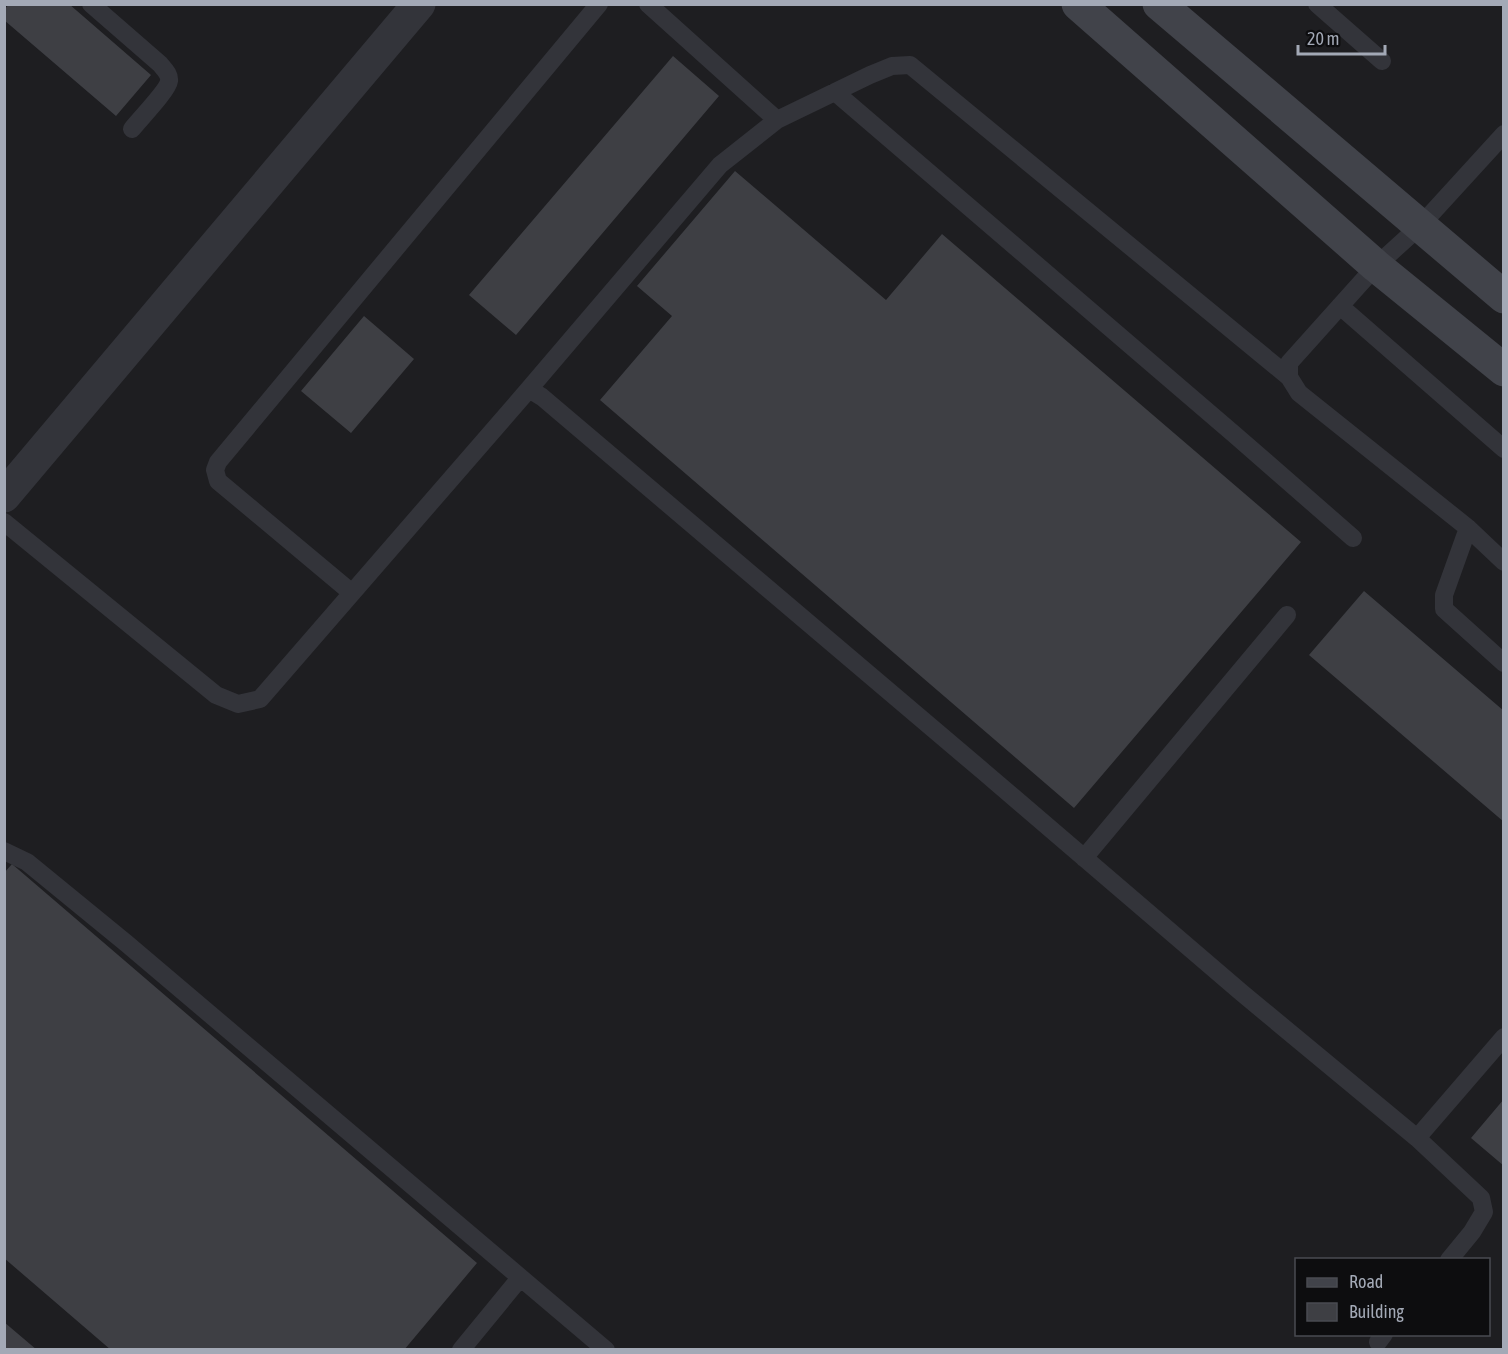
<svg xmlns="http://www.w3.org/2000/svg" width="1508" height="1354" viewBox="0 0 1508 1354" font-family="'Asap Condensed',sans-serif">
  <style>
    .built { fill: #1e1e21; fill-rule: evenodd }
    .building { fill: #3e3f44 }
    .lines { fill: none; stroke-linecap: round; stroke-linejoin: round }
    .lane { stroke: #33343a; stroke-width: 18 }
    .street { stroke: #33343a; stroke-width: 33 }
    .secondary { stroke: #41434a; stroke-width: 33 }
  </style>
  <rect width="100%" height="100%" fill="#121214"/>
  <path class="built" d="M5,5H1503V1349L5,1350ZM1296,1260H1488V1334H1296Z"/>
  <path class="building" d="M9,4H69L151,75L116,116L4,20V10Z
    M673,56L719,96L516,335L469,295Z
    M735,171L886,300L942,234L1301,542L1074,808L600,400L672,316L637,286Z
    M364,316L414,359L351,433L301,391Z
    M1364,591L1504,711V822L1309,655Z
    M12,864L477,1263L404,1350H111L4,1258V873Z
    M1504,1099V1166L1471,1138Z
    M4,1322L37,1350H4Z"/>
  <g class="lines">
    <path class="lane" d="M91,4L160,64C164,69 170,74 169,81C168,90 139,120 132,129
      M648,4L777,120
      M1317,4L1382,61
      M835,92L1235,435L1353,538
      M1504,134L1420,226L1376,266L1289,363V377L1299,393L1468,528L1504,562
      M1340,306L1504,449
      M529,389L542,397L984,772L1242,993L1417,1138L1481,1198L1484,1212L1472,1232L1449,1260
      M4,522L216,695L238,704L260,699L529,389L720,165L777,120L870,75L892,66L910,65L1289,377
      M1468,528L1444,595V609L1504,663
      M352,593L218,481L215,470L218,462L599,4
      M4,851L27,862L126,943L606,1350
      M1084,858L1287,615
      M1417,1138L1504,1037
      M1378,1342L1384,1334
      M461,1350L520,1278"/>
    <path class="street" d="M4,496L419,4"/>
    <path class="secondary" d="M1078,4L1376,266L1504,370
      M1159,4L1504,297"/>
  </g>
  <rect width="1508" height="1354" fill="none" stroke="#a3a9b6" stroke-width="12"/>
  <rect x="1295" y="1258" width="195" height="78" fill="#0d0d0f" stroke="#494b52" stroke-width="1.5"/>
  <rect x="1307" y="1278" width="30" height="9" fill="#41434a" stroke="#494b52" stroke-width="1.5"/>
  <text x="1349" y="1288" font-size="18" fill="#a3a9b6">Road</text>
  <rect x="1307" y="1303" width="30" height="18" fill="#3e3f44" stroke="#494b52" stroke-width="1.5"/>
  <text x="1349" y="1318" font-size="18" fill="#a3a9b6">Building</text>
  <path d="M1298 45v9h87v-9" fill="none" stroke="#a3a9b6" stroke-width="3"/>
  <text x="1307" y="45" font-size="18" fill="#a3a9b6" stroke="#0d0d0f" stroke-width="4.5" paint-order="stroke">20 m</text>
</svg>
